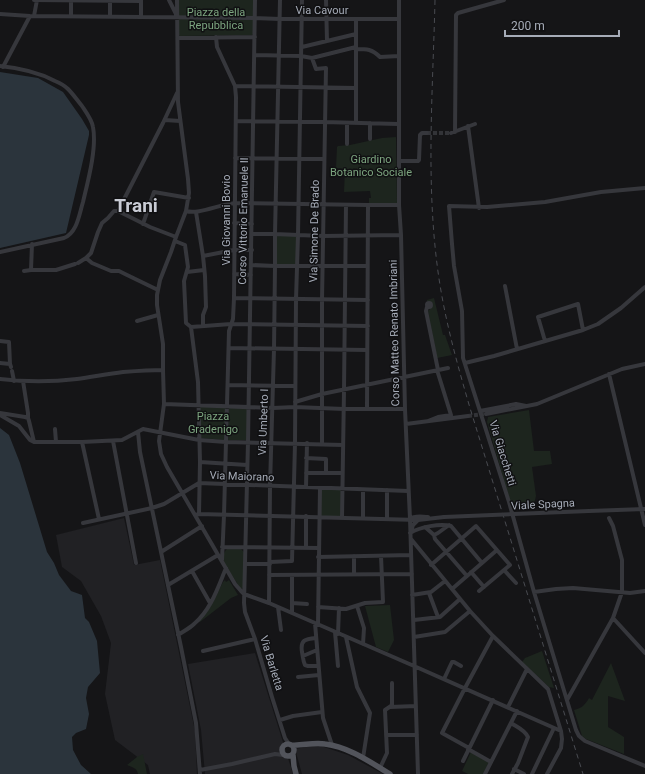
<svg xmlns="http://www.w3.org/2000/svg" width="645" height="774" viewBox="0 0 645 774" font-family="Roboto,sans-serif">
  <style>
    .built { fill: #212124 }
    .green { fill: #1d251e }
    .water { fill: #2b343c }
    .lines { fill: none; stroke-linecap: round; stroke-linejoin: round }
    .minor-tunnel { stroke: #323337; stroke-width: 4; stroke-dasharray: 4 2; stroke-linecap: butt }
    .minor { stroke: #36373c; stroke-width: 4 }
    .major { stroke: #52545b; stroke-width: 5.5 }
    .rail { stroke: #494b51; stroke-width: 1; stroke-dasharray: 5 4; stroke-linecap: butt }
    .minor-bridge { stroke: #36373c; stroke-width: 4 }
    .labels { text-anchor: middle; stroke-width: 3; stroke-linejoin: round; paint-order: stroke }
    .street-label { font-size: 11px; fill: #a6acb8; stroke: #101012 }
    .park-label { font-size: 11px; fill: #7ca47f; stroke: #101012 }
    .town-label { font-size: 19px; font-weight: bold; fill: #c8cbd4; stroke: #101012 }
  </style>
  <rect width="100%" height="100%" fill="#151517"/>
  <path class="built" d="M124,518L134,565L160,560L195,731L197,774H150L148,765L115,740L105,694L111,643L101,616L81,581L62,567L56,535Z
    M255,653L293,774H205L201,730L188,664Z
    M318,745L348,755L383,774H302L295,749Z"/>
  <path class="green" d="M178,0H254L253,34L252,35L180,36L179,35Z
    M396,137L397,204L369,203V198H371L370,191L344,192L345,169L336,168L337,147L338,146L350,145L382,138Z
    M276,235L297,236V265H276Z
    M434,298L443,335H445L452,355L437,358L428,311L432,307L433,304L431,302L427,301V300Z
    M200,406L226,407L225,440L201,438Z
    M229,407H247V440H228Z
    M529,410L534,451H550L552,464L532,467L536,496L534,504L514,506L511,504L487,422L488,417Z
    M321,489H341V516H320Z
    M227,549H241L244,552L243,587L242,589H241L240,588L224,563C223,559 223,552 227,549Z
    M225,580L226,582L229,580L238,595L231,598L200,622L199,621L210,607L223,582Z
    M390,605L394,640L388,652L376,647L365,606Z
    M542,651L554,688L549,687L522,662L525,658Z
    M611,663L625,701L608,696V727L624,737V754L586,739L582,736L574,710C582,708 585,705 589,698L592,700Z
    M471,752L489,762L483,774H468L462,771Z
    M143,754L147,774H138C137,768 132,767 127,765L137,757Z"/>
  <path class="water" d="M0,72L38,78L63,92L82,119L89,131V135L66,233L0,248Z
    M0,428L9,435L20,463L47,552L54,563L59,575L71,591L82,595L85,618L89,622L97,641L100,673L88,687L86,698L89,714L86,729L76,733L72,737L73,750L81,765L91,774H0Z"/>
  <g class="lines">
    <path class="minor-tunnel" d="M427,133H451
      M468,416L484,414"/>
    <path class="minor" d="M34,0L141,1
      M169,0L176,14
      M177,0L178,102L188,179L189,193L186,211L176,237L171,252L160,280L157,295V305L163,344V370L164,404L159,441L161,454L167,467L235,584L241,591L244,594L269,603L414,666L561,731
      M255,0L248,442L244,603L245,612L255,639L272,697L285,738L289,744
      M302,0L298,235L323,236L401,235
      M326,0L327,41
      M399,0V205L401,235L405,409L410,519L418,774
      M0,14L30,16L253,18L280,19H399
      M34,16L37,0
      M71,16V0
      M110,16V0
      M141,17V0
      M216,37L217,47L235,86L236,97L234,298L233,319L229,331L224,515L222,560
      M178,38L255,37
      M302,47L356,34
      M356,49C367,49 372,49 380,57L399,56
      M255,55L301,56L312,58L356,47
      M312,58L316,69L326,68L322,300V394
      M0,66C20,68 38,72 55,81C60,83 65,86 68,89C73,94 77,100 82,106C86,112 92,120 93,127C97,148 88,181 83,202C79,215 77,233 64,238L0,252
      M3,67L30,16
      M235,86L356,88
      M165,120L180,121
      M236,121L324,122L398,124
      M347,123V144
      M356,123V19
      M468,126L479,208
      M455,132L456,15L458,13L504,0
      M451,133L475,124
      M370,139V123
      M235,158L324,159
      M399,161H418L419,160L420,135L422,133H427
      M645,188L601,192L545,202L487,207L449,206L452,244L454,266L462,311L463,358L509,502L534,592L576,730L579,736L585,741L645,766
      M118,211L163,123L177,93
      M118,211L150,227L176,237
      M186,211C198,215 220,204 235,203L368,205H399
      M196,212L203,256L205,276L206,307L203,315V326
      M234,223L252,224
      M143,224L154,192L189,198
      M252,234H275L280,0
      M175,241L185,245L188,267L184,281L186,323L191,327
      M203,256L234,250H252
      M86,258L92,263L111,271H119L125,274L158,290
      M78,263L86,258L91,253L98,232L102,223L108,218L114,211H118
      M251,265L275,266L274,349L270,486L269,603
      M31,270L32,244
      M24,271L31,270H56L75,264
      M187,272L204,270
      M234,274L251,275
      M505,286L517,349
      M234,298L368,300
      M427 305a2 2 0 1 1 4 0a2 2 0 1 1-4 0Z
      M427,307L426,311L438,370
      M137,321L158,315
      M191,327L198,382L200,462L199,514
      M191,327L231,324L368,326
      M0,341L9,342L10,364L11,367
      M545,341L538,317L578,304L583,330
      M229,348L367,350
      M0,363L10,364
      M465,363L494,356L583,330L598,324L621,308L645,287
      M12,371L14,381
      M609,374L645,525
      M0,379C26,382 51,382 77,379C92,377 107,374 123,372C136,371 150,370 163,370
      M23,381L28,413V418
      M228,385L295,386
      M322,394V444
      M295,402L322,394L448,368
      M164,404L273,408L295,407L344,409H405
      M367,409L368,205
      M480,411L516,404L526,406
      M0,413L25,417L28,418L29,421L34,442
      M486,414L537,404L622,369L645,364
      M0,415L19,426L30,440L34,442
      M428,421L438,417L451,415L437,370
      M406,424L468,416
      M55,429L56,442
      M138,432L140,452L181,647L196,723L200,774
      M113,441L136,563
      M34,442H82L122,440L143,429L199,440L226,442L343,445
      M82,442L99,519
      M306,458L326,459V473
      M200,462L247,465
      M306,473H342
      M306,487L307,443
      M387,490V519
      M589,511L645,509
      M196,515L199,514L418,520L444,517
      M342,518L344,390L346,205
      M363,518V490
      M410,519C415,515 422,517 428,517
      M83,523L152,508L164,504L199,483L408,491
      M425,527L434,535L438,533L449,525
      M411,531L413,525L418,520
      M410,533C420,527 440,523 451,526L482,563
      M434,535L435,539L467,576
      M411,539L470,611L493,636L548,689L561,731L562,739L561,748L547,774
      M222,547L319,548
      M306,548V516
      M161,552L202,526
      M354,556V574
      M318,557L411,555
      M270,562L292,561L295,443L296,300L298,235L275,234V266C305,266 336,266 367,266
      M245,564H270
      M431,565L476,526L510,565L479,591
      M504,570L516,583
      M192,571L210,603
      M471,572L484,587
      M269,575L412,574
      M168,585L218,555
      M452,589L497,550
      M534,592L556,589L573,588L630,593L645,591
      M429,593L438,617
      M412,595L431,592L445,581
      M292,603L307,604
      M357,606L364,628L363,644
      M278,607L281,630
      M318,607L346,609L365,603L383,602L381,556
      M292,613V575
      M613,618L645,653
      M414,620L440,617L460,599
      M315,623L323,718L332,745
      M318,625L320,488
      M335,632L338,666
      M338,634L339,608
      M178,635C184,631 190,628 194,624C211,610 218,587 226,568
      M346,637L357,687L370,713L363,758
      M414,637L445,632L470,611
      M316,638C305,639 300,640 302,652C303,657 303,661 305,665L308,666H318
      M203,651L255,639
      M303,656L317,650
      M298,677L319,675
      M444,679L452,662H454L461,666
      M567,700L613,618L622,592V560L613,526L609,518
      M390,707L416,706
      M508,707L527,669
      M280,720L293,716L322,712
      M511,723C517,727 525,730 528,737L518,763L512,774
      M386,735H417
      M469,748L442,733L465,688L493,636
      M468,749L491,762
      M463,761L493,700
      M380,768L387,753L385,710L391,706L392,704V683
      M514,769L524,774
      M200,770L232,764L275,754L283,755
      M485,774L517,711
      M532,774L554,728"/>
    <path class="major" d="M282 750a6 6 0 1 1 12 0a6 6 0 1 1-12 0Z
      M291,745C302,746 313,742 325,744C349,747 370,762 390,774
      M293,755L294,766L296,774"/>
    <path class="rail" d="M435,0C433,88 426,176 437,264C443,313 456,360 470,408L583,774"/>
    <path class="minor-bridge" d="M444,517L589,511"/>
  </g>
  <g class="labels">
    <g class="street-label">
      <text x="322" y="14">Via Cavour</text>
      <text transform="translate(226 220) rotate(-90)" y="4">Via Giovanni Bovio</text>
      <text transform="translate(243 221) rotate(-89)" y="4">Corso Vittorio Emanuele II</text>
      <text transform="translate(314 231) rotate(-89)" y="4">Via Simone De Brado</text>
      <text transform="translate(394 333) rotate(-91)" y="4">Corso Matteo Renato Imbriani</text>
      <text transform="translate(263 422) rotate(-88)" y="4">Via Umberto I</text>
      <text transform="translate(503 453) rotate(73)" y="4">Via Giacchetti</text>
      <text transform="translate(242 476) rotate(2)" y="4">Via Maiorano</text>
      <text transform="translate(543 504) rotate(-3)" y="4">Viale Spagna</text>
      <text transform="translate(272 663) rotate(73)" y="4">Via Barletta</text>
    </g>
    <g class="park-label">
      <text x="216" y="16">Piazza della<tspan x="216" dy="13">Repubblica</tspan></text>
      <text x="371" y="163">Giardino<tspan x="371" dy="13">Botanico Sociale</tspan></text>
      <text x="213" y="420">Piazza<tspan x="213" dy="13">Gradenigo</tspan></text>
    </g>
    <g class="town-label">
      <text x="136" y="212">Trani</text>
    </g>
  </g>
  <path d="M505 30v6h114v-6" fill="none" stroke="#a6acb8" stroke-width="2"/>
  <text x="511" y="30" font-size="12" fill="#a6acb8" stroke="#101012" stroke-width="3" paint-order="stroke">200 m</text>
</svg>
